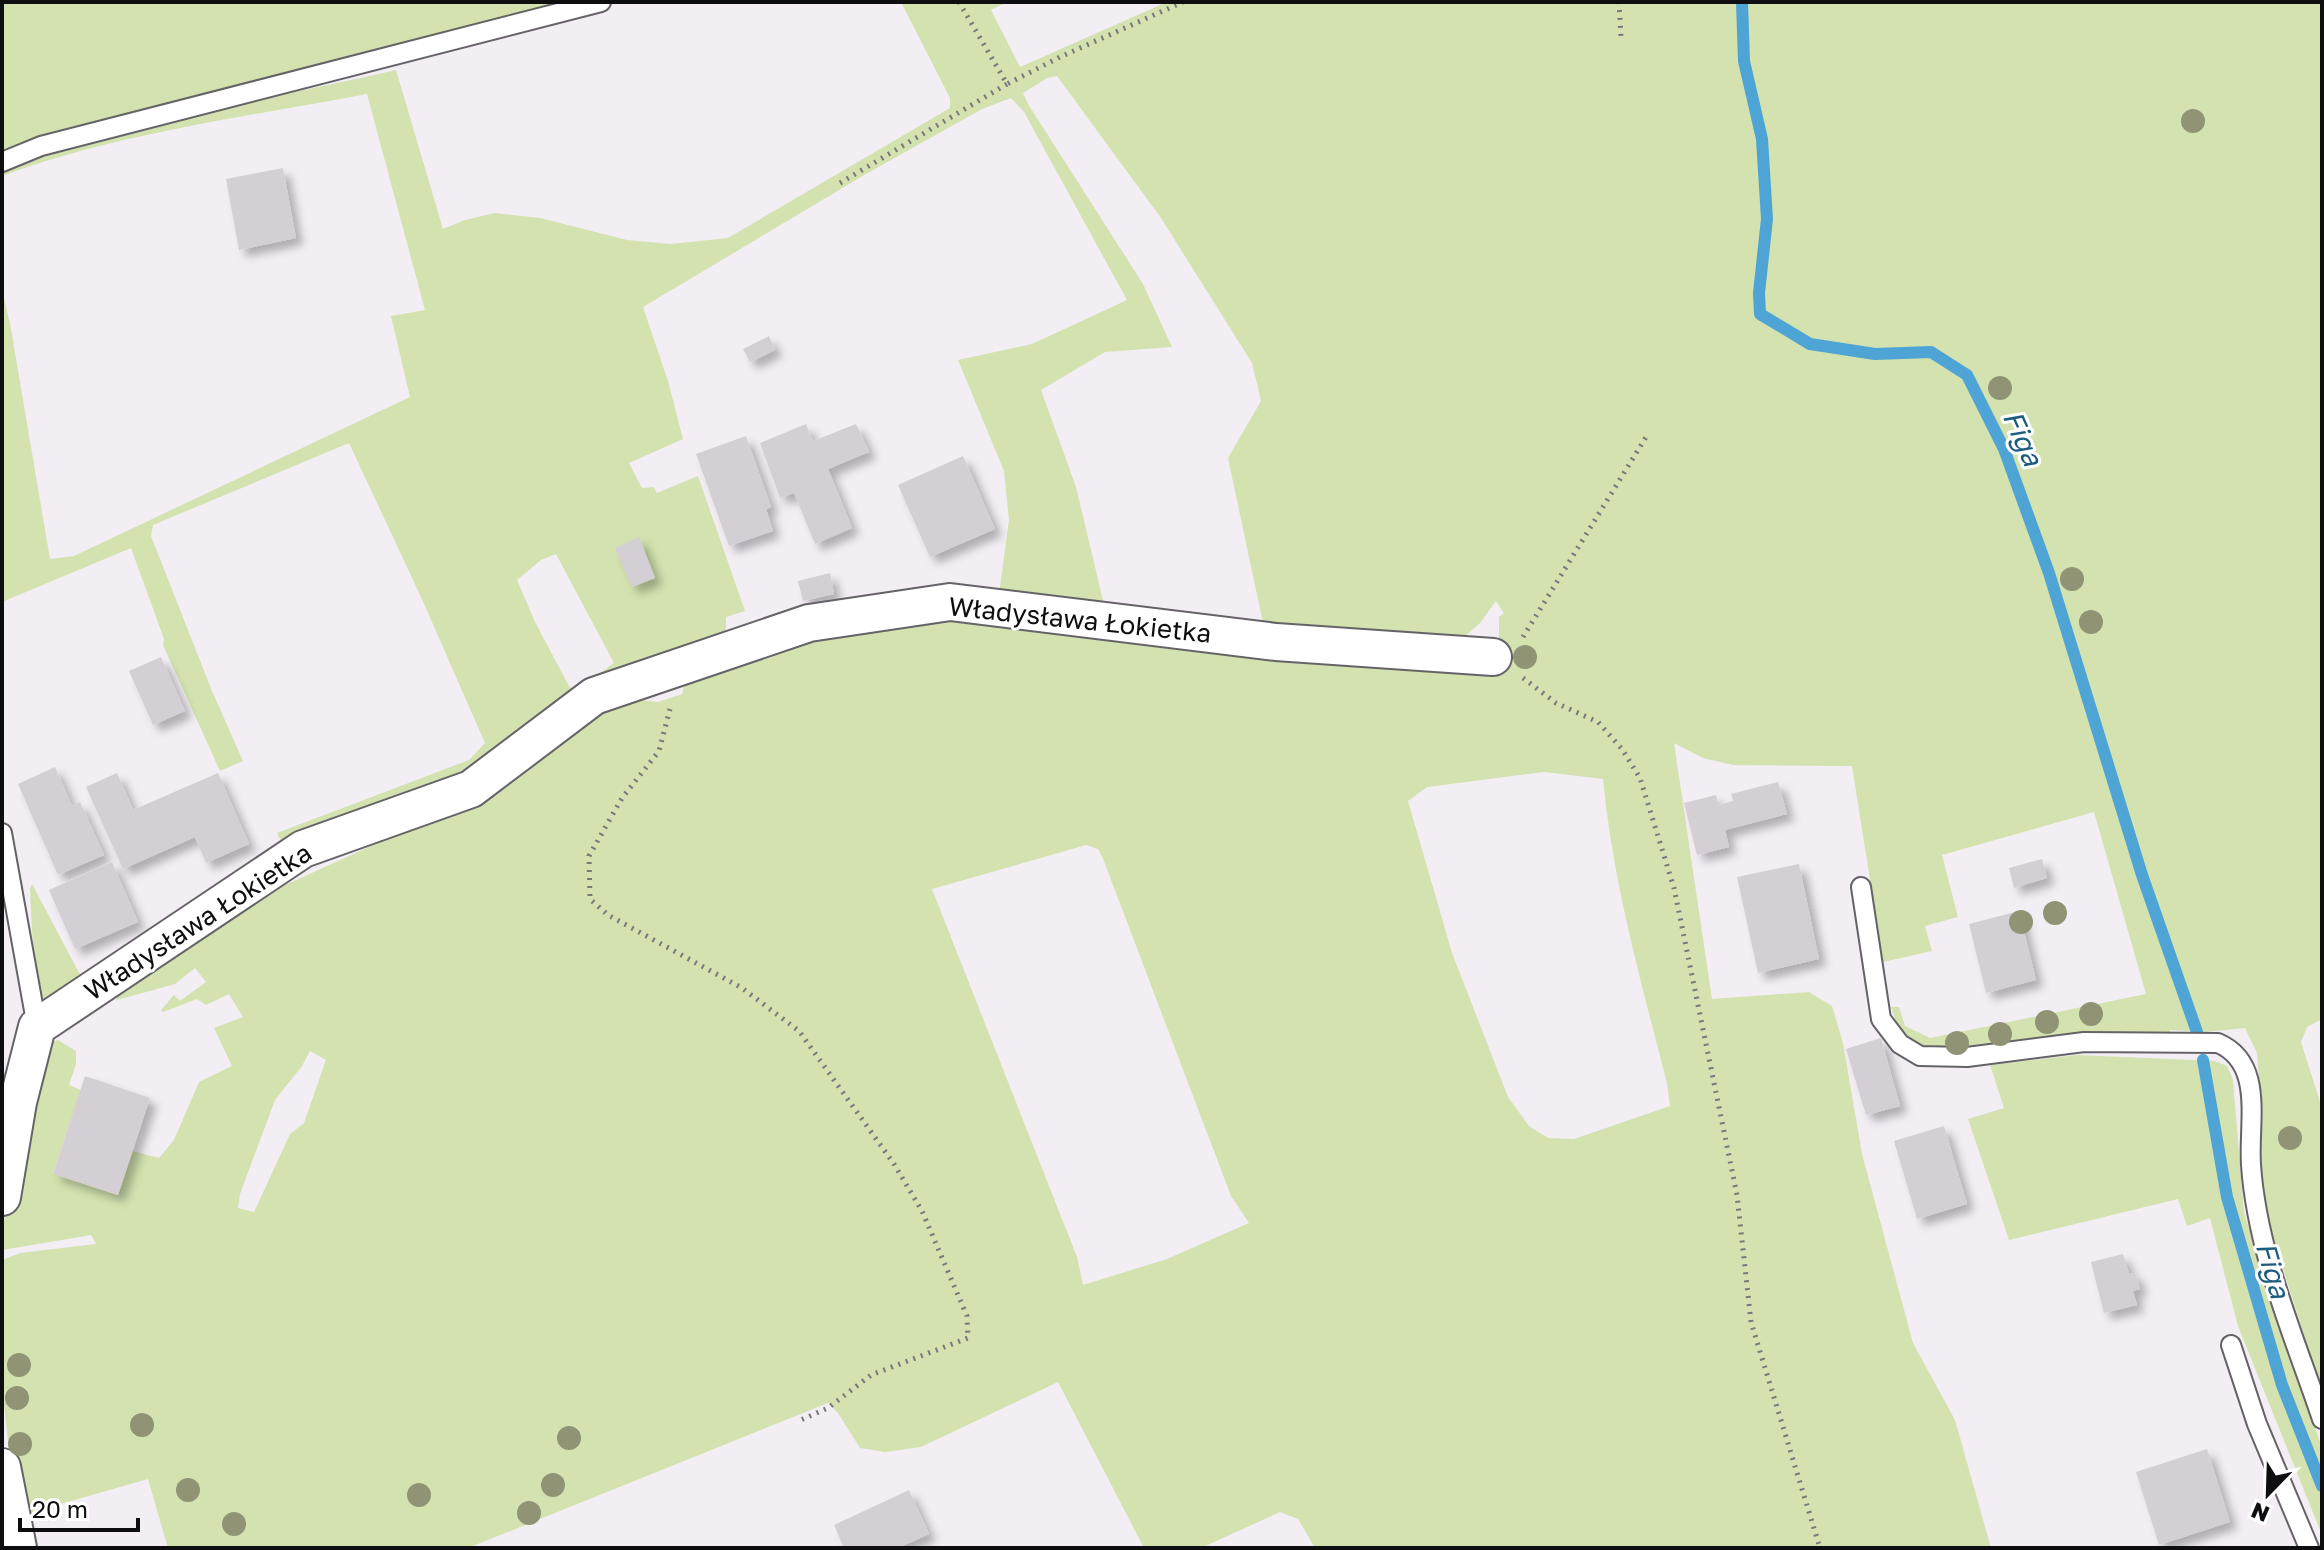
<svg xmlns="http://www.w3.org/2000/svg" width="2324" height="1550" viewBox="0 0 2324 1550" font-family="'Golos Text',sans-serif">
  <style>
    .green { fill: #d3e2af; fill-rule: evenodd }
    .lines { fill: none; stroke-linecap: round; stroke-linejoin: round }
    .stream { stroke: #4ea4d5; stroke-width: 12 }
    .building { fill: #d4cfd4; filter: url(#shadow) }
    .service-casing { stroke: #666368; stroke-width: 22 }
    .minor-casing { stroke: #666368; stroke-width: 40 }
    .path { stroke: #7a787b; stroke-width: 5; stroke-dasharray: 2 6; stroke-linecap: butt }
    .service { stroke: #fff; stroke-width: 18 }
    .minor { stroke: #fff; stroke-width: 36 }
    .tree { fill: #909475 }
    .labels { text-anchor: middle; stroke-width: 6; stroke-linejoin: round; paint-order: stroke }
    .street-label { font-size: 26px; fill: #0e0d0f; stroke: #fff }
    .water-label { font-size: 28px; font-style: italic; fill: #1c5c7e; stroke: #fff }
  </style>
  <defs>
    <filter id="shadow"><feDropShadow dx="7" dy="7" stdDeviation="4" flood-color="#0004"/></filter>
  </defs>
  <rect width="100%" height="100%" fill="#f2eef4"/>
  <path class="green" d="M2,2H569L447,38L116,116L2,151Z
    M901,2H1007L991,10L1020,67L1167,2H2322V1019L2307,1027L2301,1042L2322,1108V1390L2268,1223L2260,1156L2261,1103L2257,1053L2245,1028L2205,1032L2170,1030L2171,1038L2045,1039L1942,1050L1923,1049L1899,1031L1891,1007H1899L1905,1026L1930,1038L2146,994L2094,812L1942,855L1958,917L1925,926L1932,951L1883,962L1852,766L1733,765L1703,758L1674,743L1712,999L1809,992L1832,1006L1843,1043L1862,1154L1913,1343L1955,1420L1991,1548H1315L1298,1519L1280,1512L1201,1548H1144L1058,1382L921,1447L885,1452L860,1448L838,1413L828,1403L468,1548H168L148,1479L22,1515L8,1440L2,1387V1260L20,1253L96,1244L91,1235L2,1250C2,1207 17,1169 26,1128C32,1098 30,1070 48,1044L58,1040L76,1051V1064L69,1085L81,1090L53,1173L118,1195L132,1151L159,1158L174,1140L199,1082L232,1066L214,1028L243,1017L229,994L206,1005L197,999L163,1012L161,1010L174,995L180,1001L206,982L195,968L175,984L117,1000L114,994L163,967L259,897L461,805L533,761L567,732L621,698L658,702L682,694L687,676L732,657L936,620L1194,641L1375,664H1435L1488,673L1499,644V617L1504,613L1496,601L1480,623L1456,644L1313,635L1261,627L1263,623L1228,458L1261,401L1252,363L1161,218L1057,76L1047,78L1023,93L1028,104L1143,284L1172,347L1105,352L1041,390L1076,487L1106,613L1027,608L998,602L1009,520L1004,471L958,360L1032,344L1127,300L1024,112L1011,98L982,109L866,174L643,307L668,381L683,439L629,463L642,488L654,487L657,493L698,476L745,611L726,617V632L717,637L629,667L464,786L287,853L277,833L469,760L485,743L421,597L349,443L153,525L151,536L212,691L243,761L220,771L163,645L164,639L131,548L2,602V289L11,329L50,559L74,556L410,397L391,316L425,310L367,94C245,117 119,133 2,176V170C129,122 265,100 396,70L443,229L465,220L495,213L540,218L627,240L671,244L728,238L950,108V98ZM556,554L614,663L583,685L570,688L535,622L517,580L541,560ZM1544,772L1603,779C1613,883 1641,982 1667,1083L1670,1106L1574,1139L1548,1138L1529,1126L1508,1097L1452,953L1408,801L1427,787ZM1086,845L1098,849L1102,856L1231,1196L1249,1223L1167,1259L1083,1285L1077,1257L932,889ZM310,1051L326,1060L304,1123L290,1134L254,1212L238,1208L240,1194L275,1100L302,1066Z
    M32,884L85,984L55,1001L43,999C32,963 32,927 30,889Z
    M2077,1055L2215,1061L2227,1066L2233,1080L2244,1213L2322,1448V1535L2238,1326L2210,1218L2187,1226L2178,1199L2009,1240L1968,1119L2004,1108L1990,1065Z"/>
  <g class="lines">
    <path class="stream" d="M1742,2L1744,61L1762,139L1767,219L1759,293L1760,314L1810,344L1875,354L1931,352L1967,375L2004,449L2049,573L2142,875L2197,1032
      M2203,1060L2227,1197L2282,1385L2322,1486"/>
  </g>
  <path class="building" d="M283,168L296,238L239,250L226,179Z
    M769,336L775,350L750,362L743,349Z
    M806,424L813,441L856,424L869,452L828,469L852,528L815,544L794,493L780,498L760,443Z
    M746,436L771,507L766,509L773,531L729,546L696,454Z
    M963,456L995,529L930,557L898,485Z
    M639,537L655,578L632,587L615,548Z
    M830,573L834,594L803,601L798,581Z
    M161,657L185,711L153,725L129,671Z
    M55,767L72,806L80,802L104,855L58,875L18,784Z
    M117,773L133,810L218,773L249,844L206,863L195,837L123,869L86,787Z
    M1778,782L1787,814L1725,830L1729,847L1697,855L1684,803L1716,795L1718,805L1733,801L1731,794Z
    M2042,859L2047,878L2014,888L2009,868Z
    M112,862L138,922L75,949L49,890Z
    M1799,864L1819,959L1758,973L1737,877Z
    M2019,911L2036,980L1986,993L1969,924Z
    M1881,1038L1900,1106L1866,1115L1846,1049Z
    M85,1076L150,1098L118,1195L53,1174Z
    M1944,1126L1967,1204L1917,1219L1894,1141Z
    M2123,1254L2129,1274L2135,1273L2140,1289L2133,1291L2137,1305L2104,1313L2091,1262Z
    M2207,1449L2230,1522L2159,1545L2136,1472Z
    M909,1490L929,1534L898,1548H844L834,1525Z"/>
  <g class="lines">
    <g class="service-casing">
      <path id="service" d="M2,162L41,146L601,2
        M2,833L37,1027
        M1861,887L1881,1019L1900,1044L1920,1056L1967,1057L2084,1042L2218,1043C2265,1063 2248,1123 2251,1165C2257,1252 2294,1336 2322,1419
        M2231,1345L2257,1424L2309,1548"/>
    </g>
    <g class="minor-casing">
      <path id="minor" d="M2,1197L18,1102L37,1027L303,849L471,789L594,696L809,623L950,602L1276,642L1493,657
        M2,1467L18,1548"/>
    </g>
    <path class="path" d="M959,2L1007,84L1060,57L1183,2
      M1619,2L1621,37
      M840,183L1007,84
      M1523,637L1646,437
      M1523,678L1556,703L1598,722L1622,749L1640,778L1674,888L1737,1195L1751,1322L1820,1548
      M670,709L659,751L622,798L589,856L590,899L608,915L742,988L799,1031L894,1164L922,1211L967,1316L968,1338L871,1375L828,1408L801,1420"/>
    <use href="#service" class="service"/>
    <use href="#minor" class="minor"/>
  </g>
  <g class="tree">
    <circle cx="2193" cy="121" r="12"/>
    <circle cx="2000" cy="388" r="12"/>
    <circle cx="2072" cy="579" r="12"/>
    <circle cx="2091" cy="622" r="12"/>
    <circle cx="1525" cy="657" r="12"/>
    <circle cx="2055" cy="913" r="12"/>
    <circle cx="2021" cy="922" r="12"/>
    <circle cx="2091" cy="1014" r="12"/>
    <circle cx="2047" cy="1022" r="12"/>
    <circle cx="2000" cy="1034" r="12"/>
    <circle cx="1957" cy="1043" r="12"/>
    <circle cx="2290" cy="1138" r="12"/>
    <circle cx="19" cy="1365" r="12"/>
    <circle cx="17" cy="1398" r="12"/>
    <circle cx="142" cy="1425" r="12"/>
    <circle cx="569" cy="1438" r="12"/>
    <circle cx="20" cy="1444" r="12"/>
    <circle cx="553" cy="1485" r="12"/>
    <circle cx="188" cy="1490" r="12"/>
    <circle cx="419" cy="1495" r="12"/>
    <circle cx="529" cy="1513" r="12"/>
    <circle cx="234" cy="1524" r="12"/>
  </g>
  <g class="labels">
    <g class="street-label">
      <text transform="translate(1080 620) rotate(6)" y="9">Władysława Łokietka</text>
      <text transform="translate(198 922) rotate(-33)" y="9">Władysława Łokietka</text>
    </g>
    <g class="water-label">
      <text transform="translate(2023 438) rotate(66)" y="10">Figa</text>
      <text transform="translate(2273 1270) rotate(74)" y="10">Figa</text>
    </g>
  </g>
  <rect width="2324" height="1550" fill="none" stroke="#0e0d0f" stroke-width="8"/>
  <g transform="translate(2268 1494) rotate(203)" stroke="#ffffff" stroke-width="6" paint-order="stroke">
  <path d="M0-6L14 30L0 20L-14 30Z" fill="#0e0d0f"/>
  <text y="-12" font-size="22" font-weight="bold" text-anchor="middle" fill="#0e0d0f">N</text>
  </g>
  <path d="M20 1518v12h118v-12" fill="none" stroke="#0e0d0f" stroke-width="4"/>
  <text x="32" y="1518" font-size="24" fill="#0e0d0f" stroke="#ffffff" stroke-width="6" paint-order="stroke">20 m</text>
</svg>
